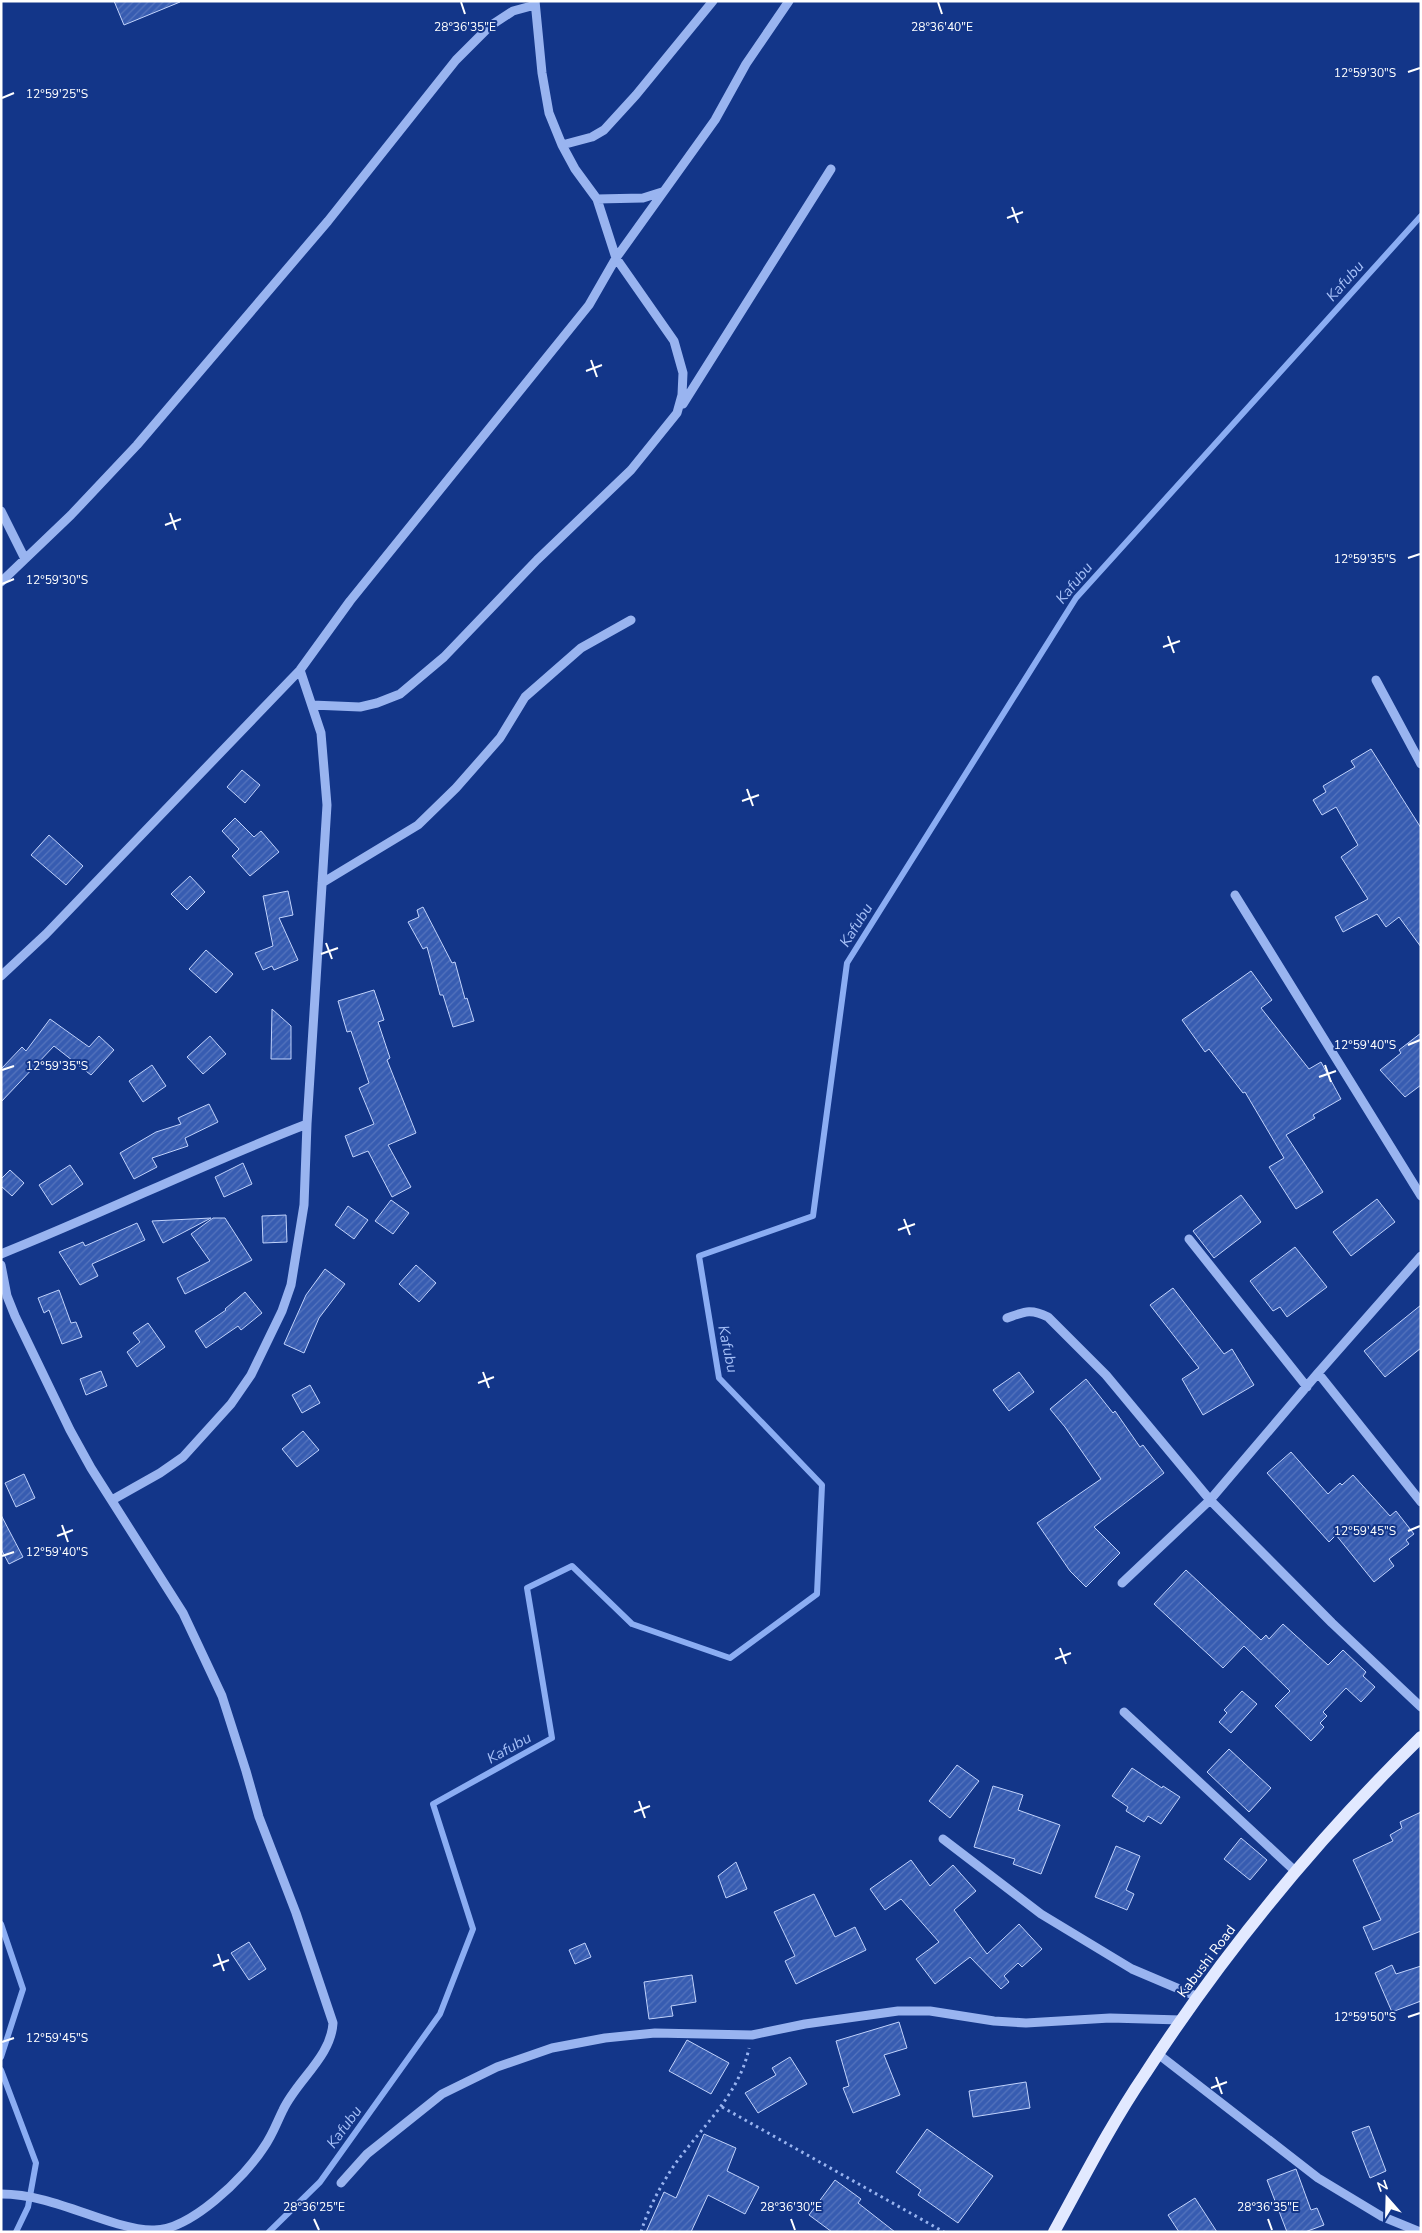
<svg xmlns="http://www.w3.org/2000/svg" width="1422" height="2233" viewBox="0 0 1422 2233" font-family="'Nunito Sans',sans-serif">
  <style>
    .lines { fill: none; stroke-linecap: round; stroke-linejoin: round }
    .stream { stroke: #8badf3; stroke-width: 6 }
    .building { fill: url(#building-hatch); stroke: #c0d2fc }
    .path { stroke: #99b4f0; stroke-width: 3; stroke-dasharray: 2.5 4; stroke-linecap: butt }
    .minor { stroke: #99b4f0; stroke-width: 9 }
    .major { stroke: #e2e9ff; stroke-width: 12 }
    .ticks { fill: none; stroke: #fff; stroke-width: 2 }
    .labels { text-anchor: middle; stroke-width: 4; stroke-linejoin: round; paint-order: stroke }
    .street-label { font-size: 14px; fill: #fff; stroke: #133689 }
    .water-label { font-size: 15px; font-style: italic; fill: #a5bff7; stroke: #133689 }
    .ticks-label { font-size: 12px; text-anchor: middle; fill: #fff; stroke: #133689; stroke-width: 4; stroke-linejoin: round; paint-order: stroke }
  </style>
  <defs>
    <pattern id="building-hatch" width="6" height="6" patternUnits="userSpaceOnUse" patternTransform="scale(1.25)"><rect width="6" height="6" fill="#375cb1"/><path d="M-1 1l2-2M0 6l6-6M5 7l2-2" fill="none" stroke="#5574bd"/></pattern>
  </defs>
  <rect width="100%" height="100%" fill="#133689"/>
  <g class="lines">
    <path class="stream" d="M1,1924L23,1989L1,2057
      M1,2070L36,2163L28,2207L16,2232
      M269,2232L320,2182L440,2014L473,1929L433,1804L552,1738L527,1588L572,1566L632,1624L730,1658L817,1594L822,1485L719,1378L699,1256L813,1216L847,963L1076,598L1421,216"/>
  </g>
  <path class="building" d="M114,1H179L180,2L124,25Z
    M1371,749L1421,828V947L1399,917L1386,927L1377,914L1343,932L1335,917L1368,899L1341,857L1358,845L1336,807L1322,815L1313,800L1326,792L1323,786L1355,767L1351,761Z
    M242,770L260,785L245,803L227,787Z
    M235,818L254,837L261,831L279,852L250,876L232,856L239,849L222,831Z
    M49,835L83,866L66,885L31,855Z
    M190,876L205,892L187,910L171,894Z
    M288,891L293,915L279,918L298,960L274,970L272,966L263,970L255,953L273,946L263,896Z
    M423,907L452,963L455,962L465,999L467,998L474,1021L453,1027L443,995H440L427,947L423,949L408,922L419,917L417,910Z
    M206,950L233,974L216,993L189,969Z
    M1251,971L1272,1000L1261,1008L1309,1069L1321,1062L1341,1099L1313,1115L1315,1118L1286,1135L1323,1192L1296,1209L1269,1167L1284,1158L1245,1092L1243,1093L1209,1049L1205,1052L1182,1020Z
    M374,990L384,1020L378,1022L390,1058L387,1060L416,1133L388,1145L411,1187L392,1197L368,1151L353,1157L345,1136L374,1124L359,1088L369,1083L351,1031L347,1032L338,1001Z
    M272,1009L291,1026V1059H271Z
    M50,1019L89,1047L99,1036L114,1050L91,1075L54,1046L1,1102V1069L22,1047L26,1051Z
    M1421,1033V1085L1405,1097L1380,1070L1401,1053L1399,1050Z
    M210,1036L226,1054L203,1074L187,1057Z
    M152,1065L166,1086L143,1102L129,1081Z
    M209,1104L218,1122L185,1138L188,1146L152,1158L157,1167L134,1179L120,1153L156,1132L181,1124L178,1118Z
    M243,1163L252,1184L224,1197L215,1177Z
    M70,1165L83,1184L52,1205L39,1185Z
    M10,1170L24,1183L12,1196L1,1186V1179Z
    M1241,1195L1261,1222L1214,1258L1193,1231Z
    M1377,1199L1395,1222L1351,1256L1333,1232Z
    M391,1200L409,1213L393,1234L375,1221Z
    M348,1206L368,1220L354,1239L335,1225Z
    M286,1215L287,1242L263,1243L262,1216Z
    M211,1218L163,1243L152,1221Z
    M213,1218H225L252,1260L185,1294L177,1278L210,1261L191,1234Z
    M137,1223L145,1240L92,1264L98,1276L80,1285L59,1252L83,1242L85,1246Z
    M1295,1247L1327,1287L1287,1317L1280,1307L1273,1311L1250,1281Z
    M416,1265L436,1283L419,1302L399,1284Z
    M325,1269L345,1284L319,1318L304,1353L284,1344L306,1295Z
    M1173,1288L1224,1354L1232,1349L1254,1385L1203,1415L1182,1379L1199,1368L1150,1305Z
    M59,1290L71,1323L76,1322L82,1337L62,1344L49,1310L44,1313L38,1298Z
    M245,1292L262,1313L241,1330L238,1326L206,1348L195,1331L226,1310L225,1309Z
    M1421,1305V1348L1385,1377L1364,1351Z
    M148,1323L165,1347L137,1367L127,1352L140,1342L133,1333Z
    M101,1371L107,1386L86,1395L80,1379Z
    M1019,1372L1034,1392L1009,1411L993,1390Z
    M1086,1379L1113,1413L1115,1411L1140,1447L1143,1445L1164,1473L1094,1527L1120,1553L1086,1587L1070,1571L1037,1523L1101,1479L1065,1427L1050,1409Z
    M310,1385L320,1403L302,1413L292,1395Z
    M303,1431L319,1450L297,1467L282,1449Z
    M1291,1452L1328,1494L1340,1483L1342,1485L1353,1475L1390,1516L1396,1511L1414,1534L1406,1540L1409,1544L1389,1559L1394,1566L1374,1582L1336,1535L1329,1542L1267,1473Z
    M24,1474L35,1498L16,1507L5,1483Z
    M1,1515L23,1557L9,1564L1,1549Z
    M1186,1570L1261,1640L1266,1635L1269,1639L1283,1624L1328,1665L1343,1650L1366,1672L1363,1676L1375,1687L1361,1702L1346,1688L1323,1712L1327,1716L1320,1723L1324,1727L1311,1741L1275,1706L1290,1691L1244,1646L1223,1668L1154,1604Z
    M1242,1691L1257,1704L1231,1733L1219,1722L1227,1713L1224,1710Z
    M1229,1749L1271,1788L1249,1812L1207,1772Z
    M957,1765L979,1781L950,1818L929,1801Z
    M1132,1768L1162,1788L1163,1786L1180,1797L1161,1824L1148,1816L1144,1822L1126,1811L1128,1807L1112,1796Z
    M993,1786L1023,1795L1018,1810L1060,1825L1041,1874L1013,1864L1015,1859L974,1847Z
    M1421,1812V1931L1373,1950L1363,1927L1381,1920L1353,1860L1393,1841L1390,1835L1402,1828L1400,1822Z
    M1241,1838L1267,1860L1250,1880L1224,1859Z
    M1116,1846L1140,1856L1126,1890L1134,1894L1127,1910L1095,1897Z
    M911,1860L930,1886L953,1865L976,1891L954,1910L987,1954L1019,1924L1042,1949L1022,1967L1018,1963L1004,1976L1009,1982L1001,1989L970,1957L935,1984L916,1959L939,1942L901,1899L885,1910L870,1889Z
    M736,1862L747,1889L726,1898L718,1876Z
    M814,1894L835,1937L855,1927L866,1950L796,1984L785,1961L795,1956L774,1912Z
    M249,1942L266,1969L249,1980L231,1953Z
    M585,1943L591,1957L575,1964L569,1950Z
    M1392,1965L1396,1974L1421,1966V2001L1392,2012L1375,1973Z
    M692,1975L696,2002L671,2006L673,2016L649,2019L644,1982Z
    M899,2022L907,2048L884,2055L900,2095L853,2113L843,2088L849,2086L836,2041Z
    M687,2040L729,2063L711,2094L669,2071Z
    M790,2057L807,2084L758,2113L745,2093L776,2075L772,2068Z
    M1026,2082L1030,2108L973,2117L969,2091Z
    M1369,2126L1386,2171L1370,2178L1352,2132Z
    M927,2129L993,2176L958,2223L918,2195L921,2190L896,2172Z
    M704,2134L736,2148L727,2171L759,2187L745,2214L708,2195L691,2232H646L664,2192L676,2198Z
    M1296,2169L1311,2210L1317,2208L1324,2225L1305,2232H1287L1267,2180Z
    M835,2180L861,2199L858,2203L895,2232H832L809,2215Z
    M1195,2198L1217,2232H1179L1168,2215Z"/>
  <g class="lines">
    <path class="path" d="M722,2107L944,2232
      M641,2232C648,2209 660,2187 673,2167C700,2128 739,2096 749,2048"/>
    <path class="minor" d="M562,145L592,137L604,130L636,95L713,1
      M597,199L643,198L662,192
      M683,404L831,169
      M1,511L25,559
      M1,582L71,515L137,445L328,221L456,60L490,26L513,11L535,5
      M1376,680L1421,764
      M312,705L360,707L377,703L400,694L444,657L537,560L631,470L677,413L682,395L683,373L674,341L616,258L715,120L746,64L789,1
      M322,883L418,825L456,788L500,738L525,697L581,648L631,620
      M1235,895L1421,1196
      M1,976L46,934L300,670L350,601L589,305L616,258L597,199L575,169L562,145L549,113L542,73L535,1
      M1189,1239L1307,1387
      M1,1254C104,1213 203,1164 307,1124
      M1421,1256L1318,1373L1421,1502
      M1,1265L7,1296L15,1316L70,1430L91,1468L183,1613L222,1696L246,1771L259,1817L296,1913L333,2023C331,2057 297,2080 283,2110C277,2122 272,2136 264,2147C245,2177 189,2232 152,2230C141,2230 129,2227 118,2224C80,2213 42,2194 1,2194
      M1007,1318C1024,1312 1030,1308 1048,1317L1106,1375L1210,1500L1332,1623L1421,1707
      M112,1500L160,1473L183,1457L231,1404L251,1375L282,1311L291,1285L304,1205L307,1124L327,805L321,733L300,670
      M1122,1583L1210,1500L1318,1373
      M1124,1712L1295,1871
      M943,1839L1041,1914L1132,1969L1198,1997
      M1158,2054L1318,2178L1381,2216L1420,2232
      M341,2183L367,2154L442,2094L497,2067L552,2048L605,2038L655,2033L752,2035L805,2024L898,2011H930L994,2021L1026,2023L1110,2018L1181,2020"/>
    <path class="major" d="M1054,2232C1083,2179 1111,2124 1145,2074C1224,1952 1317,1839 1421,1737"/>
  </g>
  <path class="ticks" d="M461,2L465,14M938,2L942,14M1408,72L1420,68M2,98L14,93M1012,207L1018,223M1007,218L1023,212M591,360L597,377M586,371L602,365M170,513L176,530M165,525L181,519M1408,558L1420,554M2,584L14,579M1168,636L1174,653M1163,647L1180,641M747,789L753,806M742,801L759,795M326,943L332,959M321,954L338,948M1408,1045L1420,1040M1325,1065L1331,1082M2,1070L14,1066M1319,1077L1336,1071M904,1219L910,1235M898,1230L915,1224M483,1372L489,1388M478,1383L494,1377M62,1525L68,1542M1408,1531L1420,1526M57,1536L73,1530M2,1556L14,1552M1060,1648L1066,1664M1055,1659L1071,1653M639,1801L645,1818M634,1812L650,1806M218,1954L224,1971M213,1966L229,1960M1408,2017L1420,2013M2,2042L14,2038M1216,2077L1222,2094M1211,2088L1227,2082M314,2219L319,2230M791,2219L795,2230M1268,2219L1272,2230"/>
  <g class="labels">
    <g class="street-label">
      <text transform="translate(1206 1961) rotate(-53)" y="5">Kabushi Road</text>
    </g>
    <g class="water-label">
      <text transform="translate(1345 281) rotate(-48)" y="5">Kafubu</text>
      <text transform="translate(1074 583) rotate(-51)" y="5">Kafubu</text>
      <text transform="translate(856 925) rotate(-58)" y="5">Kafubu</text>
      <text transform="translate(728 1349) rotate(78)" y="5">Kafubu</text>
      <text transform="translate(509 1748) rotate(-29)" y="5">Kafubu</text>
      <text transform="translate(344 2127) rotate(-54)" y="5">Kafubu</text>
    </g>
  </g>
  <g class="ticks-label">
    <text x="465" y="31">28°36'35"E</text>
    <text x="942" y="31">28°36'40"E</text>
    <text x="1365" y="77">12°59'30"S</text>
    <text x="57" y="98">12°59'25"S</text>
    <text x="1365" y="563">12°59'35"S</text>
    <text x="57" y="584">12°59'30"S</text>
    <text x="1365" y="1049">12°59'40"S</text>
    <text x="57" y="1070">12°59'35"S</text>
    <text x="1365" y="1535">12°59'45"S</text>
    <text x="57" y="1556">12°59'40"S</text>
    <text x="1365" y="2021">12°59'50"S</text>
    <text x="57" y="2042">12°59'45"S</text>
    <text x="314" y="2211">28°36'25"E</text>
    <text x="791" y="2211">28°36'30"E</text>
    <text x="1268" y="2211">28°36'35"E</text>
  </g>
  <rect width="1422" height="2233" fill="none" stroke="#ffffff" stroke-width="5"/>
  <g transform="translate(1387 2198) rotate(340)" stroke="#133689" stroke-width="4" paint-order="stroke">
  <path d="M0-4L9 19L0 12L-9 19Z" fill="#ffffff"/>
  <text y="-8" font-size="14" font-weight="bold" text-anchor="middle" fill="#ffffff">N</text>
  </g>
</svg>
